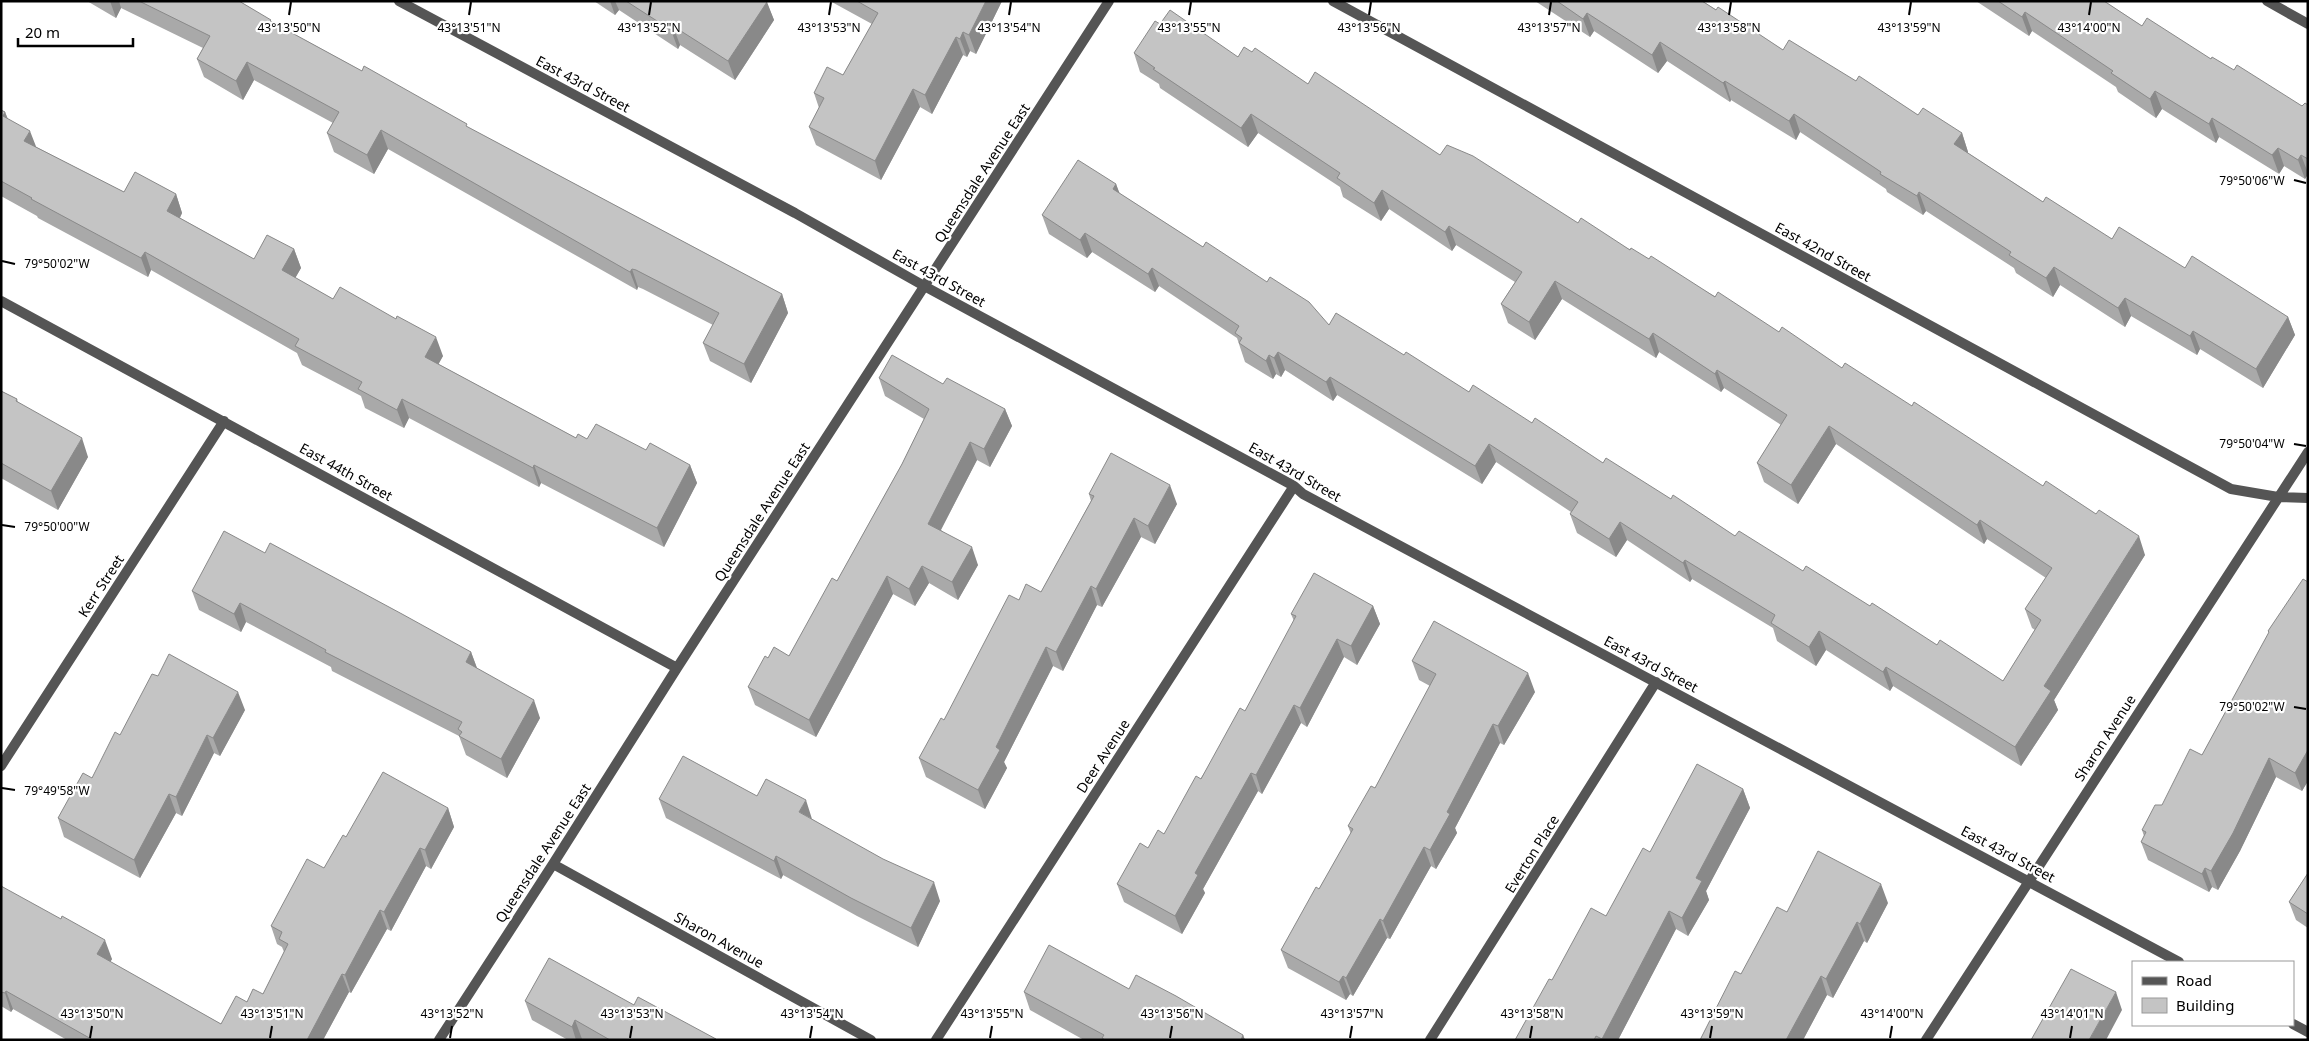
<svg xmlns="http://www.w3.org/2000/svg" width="2309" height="1041" viewBox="0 0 2309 1041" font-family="'Noto Sans',sans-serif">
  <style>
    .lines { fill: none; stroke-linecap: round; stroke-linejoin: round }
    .street { stroke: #555; stroke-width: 10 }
    .wall { fill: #a9a9a9 }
    .shaded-wall { fill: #898989 }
    .building { fill: #c4c4c4; stroke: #898989 }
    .ticks { fill: none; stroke: #000; stroke-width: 2 }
    .labels { text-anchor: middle; stroke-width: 4.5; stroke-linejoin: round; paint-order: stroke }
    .street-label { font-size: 14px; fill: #000; stroke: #fff }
    .ticks-label { font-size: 12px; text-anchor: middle; fill: #000; stroke: #fff; stroke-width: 4.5; stroke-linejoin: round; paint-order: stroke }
  </style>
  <rect width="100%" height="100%" fill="#fff"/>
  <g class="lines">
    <path class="street" d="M399,1L795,213L926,287L1294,486L1303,494L2179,962
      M1333,1L2231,489L2278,497L2308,498
      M2267,1L2308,24
      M1,301L677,668
      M1,766L224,421
      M553,864L871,1040
      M2293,1024L2308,1032
      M439,1040L553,864L677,668L1109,1
      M936,1040L1294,486
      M1430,1040L1656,682
      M1926,1040L2308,452"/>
  </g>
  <path class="wall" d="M87,1H239L272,22L362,71L782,294L788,313L751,383L710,361L703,343L713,325L643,289L638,287L637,290L388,149L374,174L334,152L327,133L333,123L254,80L243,100L204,77L197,59L203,48L121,8L116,18Z
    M594,1H766L774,20L735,80L680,45L678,49L619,10L615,15Z
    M830,1H1002L976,54L970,51L967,57L963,55L932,114L920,107L881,180L816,145L809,127L819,108L814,93L843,75L872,24Z
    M1535,1H1702L1783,50L1856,81L1918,115L1962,133L1968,152V153L2043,202L2112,239L2185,268L2288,317L2295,335L2263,388L2200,349L2197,355L2131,316L2125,327L2060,285L2053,297L2016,273L2014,268L1926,211L1923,215L1887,192L1886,189L1800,132L1796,140L1731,100L1730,102L1667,61L1658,73L1594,31L1590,37Z
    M1976,1H2104L2142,26L2211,59L2302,106L2308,105V174L2305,179L2284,166L2279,174L2219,137L2216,143L2162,109L2156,118L2118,92L2116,87L2032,31L2029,36Z
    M1160,24L1238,57L1252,52L1308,84L1440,155L1649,259L1842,368L2145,555L2054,700L2058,710L2021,766L1893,686L1890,691L1826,650L1816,666L1777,641L1773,628L1692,579L1690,582L1627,540L1616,557L1577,533L1570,514L1571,512L1496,462L1482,484L1337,395L1333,401L1285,370L1281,377L1276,374L1273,379L1245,362L1237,338L1159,286L1155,292L1092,252L1087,258L1049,234L1042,215L1116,184L1119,193L1203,247L1329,325L1404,355L1469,392L1532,423L1603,463L1671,499L1735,536L1870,606L1937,645L2003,681L2035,630L2032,628L2025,609L2046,578L1987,539L1984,544L1836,444L1798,504L1764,482L1757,463L1781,425L1724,388L1721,392L1659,352L1656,358L1562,299L1535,340L1508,323L1501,304L1515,282L1456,245L1452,251L1389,209L1381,221L1343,197L1340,187L1258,133L1248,147L1160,88L1159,84L1140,72L1134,53Z
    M1,110L5,112L8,119L36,147L124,192L176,194L182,213L180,218L254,259L294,249L301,268L295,278L333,299L443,356L438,364L576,438L587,439L646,450L690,465L697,483L664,547L541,483L539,487L409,418L404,428L365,408L361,396L302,365L297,353L151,270L148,277L38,218L37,216L1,196Z
    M879,378L943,384L1005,409L1012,426L990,467L977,460L941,530L978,565L958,600L929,583L915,606L893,594L816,737L755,705L748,687L768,658L789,656L837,581L902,464L924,419L885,396Z
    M1,391L17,399L18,402L88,457L58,510L1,478Z
    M1089,494L1177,504L1155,544L1141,537L1102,607L1097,605L1063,671L1053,666L1004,762L1007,768L985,809L926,777L919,758L944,720L1019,600L1041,592L1091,501Z
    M265,553L471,652L477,668L540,718L507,778L466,755L459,736L332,671L331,667L246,622L241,632L199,610L192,591Z
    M2308,582V781L2302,791L2276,777L2240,851L2218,890L2212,887L2209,892L2148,860L2141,842L2144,836L2142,830L2202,755L2269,633L2268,631Z
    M1373,606L1380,624L1357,665L1344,657L1307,727L1301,723L1262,794L1258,791L1203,889L1205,893L1182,934L1124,902L1117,884L1148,848L1164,834L1245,711L1294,621L1291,614Z
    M1412,661L1535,692L1504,745L1500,743L1455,828L1457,833L1436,869L1431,866L1390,939L1387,938L1353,996L1350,994L1346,1000L1288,968L1281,950L1319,889L1351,834L1348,826L1375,788L1430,686L1419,680Z
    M245,710L220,756L214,753L182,816L176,813L140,878L64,837L58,818L92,778L120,735Z
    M1743,789L1750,808L1706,891L1709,900L1688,936L1676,929L1618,1040H1515L1552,980L1606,916L1650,852Z
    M757,796L812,819L940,901L918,947L857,916L783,875L781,879L666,818L659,799Z
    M448,808L454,827L431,869L426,866L391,931L387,929L351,993L349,992L323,1040H67L13,1009L11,1012L1,1006V886L112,959L110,962L221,1024L247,1002L263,994L284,952L282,947L277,944L271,926L324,868L346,837Z
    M2308,873V928L2296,920L2289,902Z
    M1888,903L1867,943L1864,941L1833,998L1827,995L1803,1040H1700L1741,974Z
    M1129,989L1243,1035L1245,1040H1084L1030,1010L1024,992Z
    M525,1001L634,1005L716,1039V1040H584L582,1039V1040H568L532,1020Z"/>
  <path class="shaded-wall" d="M110,1H119L121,8L116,18Z
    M610,1H615L619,10L615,15Z
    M986,1H1002L976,54L969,35Z
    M767,2L774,20L735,80L728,61Z
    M2025,12L2032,31L2029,36L2022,17Z
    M1587,13L1594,31L1590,37L1583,19Z
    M673,26L680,45L678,49L671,30Z
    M963,32L970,51L967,57L960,39Z
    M956,37L963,55L932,114L925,95Z
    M1660,42L1667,61L1658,73L1652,55Z
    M247,62L254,80L243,100L236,81Z
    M1725,81L1731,100L1730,102L1723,83Z
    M913,89L920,107L881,180L875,161Z
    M2155,91L2162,109L2156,118L2150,99Z
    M5,112L12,131L3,116Z
    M1251,114L1258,133L1248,147L1241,128Z
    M1794,114L1800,132L1796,140L1789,121Z
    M2212,118L2219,137L2216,143L2209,124Z
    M381,130L388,149L374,174L367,155Z
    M30,131L37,149L24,141Z
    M1962,133L1968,152L1961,163L1954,144Z
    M2278,148L2284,166L2279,174L2272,155Z
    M2301,155L2308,173V174L2305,179L2298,160Z
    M1116,184L1123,202L1113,189Z
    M1382,190L1389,209L1381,221L1374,203Z
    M1919,192L1926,211L1923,215L1917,196Z
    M176,194L182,213L174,229L167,211Z
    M1449,226L1456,245L1452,251L1445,232Z
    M1085,233L1092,252L1087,258L1080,240Z
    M294,249L301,268L289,289L282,270Z
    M145,252L151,270L148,277L141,258Z
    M2054,267L2060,285L2053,297L2046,278Z
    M1152,268L1159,286L1155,292L1148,274Z
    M632,269L638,287L637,290L630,272Z
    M1555,281L1562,299L1535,340L1529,322Z
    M782,294L788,313L751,383L744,364Z
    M2125,298L2131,316L2125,327L2118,308Z
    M2288,317L2295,335L2263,388L2256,369Z
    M2193,331L2200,349L2197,355L2190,336Z
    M1653,333L1659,352L1656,358L1649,339Z
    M436,337L443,356L432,376L425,357Z
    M1278,352L1285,370L1281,377L1274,358Z
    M1269,355L1276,374L1273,379L1266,361Z
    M1717,370L1724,388L1721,392L1715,374Z
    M1330,377L1337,395L1333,401L1326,382Z
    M402,399L409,418L404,428L397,410Z
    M1005,409L1012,426L990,467L984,449Z
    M1829,426L1836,444L1798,504L1791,485Z
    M82,438L88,457L58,510L51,491Z
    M970,442L977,460L935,541L928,524Z
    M1489,444L1496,462L1482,484L1475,466Z
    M534,465L541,483L539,487L533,468Z
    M690,465L697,483L664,547L657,528Z
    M1170,485L1177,504L1155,544L1148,526Z
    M1134,518L1141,537L1102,607L1096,589Z
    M1980,520L1987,539L1984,544L1977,525Z
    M1620,522L1627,540L1616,557L1609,539Z
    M2139,536L2145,555L2054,700L2058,710L2021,766L2015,747L2044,686Z
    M972,547L978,565L958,600L952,582Z
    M1685,560L1692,579L1690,582L1683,563Z
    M922,566L929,583L915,606L909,589Z
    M887,576L893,594L816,737L809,720Z
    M1091,586L1097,605L1063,671L1056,652Z
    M240,603L246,622L241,632L234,614Z
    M1373,606L1380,624L1357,665L1351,646Z
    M1819,631L1826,650L1816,666L1809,647Z
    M1337,639L1344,657L1307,727L1300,708Z
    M1046,647L1053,666L1004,762L1007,768L985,809L978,790L996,747Z
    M471,652L478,671L466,662Z
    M1886,667L1893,686L1890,691L1883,672Z
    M1528,673L1535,692L1504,745L1498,726Z
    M238,692L245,710L220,756L213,738Z
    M534,700L540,718L507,778L501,759Z
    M1294,705L1301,723L1262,794L1256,775Z
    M1493,724L1500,743L1455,828L1457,833L1436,869L1430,850L1447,812Z
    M207,735L214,753L182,816L176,797Z
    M2308,750V781L2302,791L2295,773Z
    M2269,758L2276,777L2240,851L2218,890L2211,871Z
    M1251,773L1258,791L1203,889L1205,893L1182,934L1175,916L1195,873Z
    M1743,789L1750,808L1706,891L1709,900L1688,936L1682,918L1696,878Z
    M169,794L176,813L140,878L134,860Z
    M806,800L812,819L799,812Z
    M448,808L454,827L431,869L425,850Z
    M1424,847L1431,866L1390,939L1383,921Z
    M420,848L426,866L391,931L384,912Z
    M776,856L783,875L781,879L774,861Z
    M2205,868L2212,887L2209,892L2202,874Z
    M934,882L940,901L918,947L911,928Z
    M1881,884L1888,903L1867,943L1860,924Z
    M380,910L387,929L351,993L345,975Z
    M1669,911L1676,929L1618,1040H1602V1039Z
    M1380,919L1387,938L1353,996L1346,978Z
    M1857,922L1864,941L1833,998L1826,979Z
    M105,940L112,959L104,973L97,954Z
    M342,974L349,992L323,1040H307Z
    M1343,976L1350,994L1346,1000L1339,982Z
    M1821,976L1827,995L1803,1040H1786Z
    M6,991L13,1009L11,1012L5,993Z
    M2116,992L2122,1010L2106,1040H2089Z
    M575,1020L582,1039V1040H576L572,1027Z
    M1243,1035L1245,1040H1241Z"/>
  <path class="building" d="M139,1H239L271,20L270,21L362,71L364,66L467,124L466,126L782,294L744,364L703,343L719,313L636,270L632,269L630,272L381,130L367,155L327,133L339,112L247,62L236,81L197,59L210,36Z
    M626,1H766L767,2L728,61L673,26L671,30Z
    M857,1H986L969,35L963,32L960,39L956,37L925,95L913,89L875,161L809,127L824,98L814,93L827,67L843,75L878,13Z
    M1557,1H1702L1716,10L1718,7L1783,50L1789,40L1856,81L1859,76L1918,115L1923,108L1962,133L1954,144L2043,202L2046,197L2112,239L2119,227L2185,268L2192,256L2288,317L2256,369L2193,331L2190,336L2125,298L2118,308L2054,267L2046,278L2009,255L2011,252L1919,192L1917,196L1880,174L1881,172L1794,114L1789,121L1725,81L1723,83L1660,42L1652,55L1587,13L1583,19Z
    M1998,1H2104L2142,26L2147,18L2211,59L2212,57L2234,70L2237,65L2302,106L2305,103L2308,105V159L2301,155L2298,160L2278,148L2272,155L2212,118L2209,124L2155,91L2150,99L2111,73L2113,71L2025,12L2022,17Z
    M1170,10L1238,57L1244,47L1252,52L1255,48L1308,84L1315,72L1440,155L1447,145L1473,156L1578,223L1581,218L1630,250L1631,248L1649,259L1651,256L1715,297L1718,292L1779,332L1782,327L1842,368L1845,363L1912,406L1914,402L2043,486L2046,481L2096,514L2099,510L2139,536L2044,686L2051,691L2015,747L1886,667L1883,672L1819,631L1809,647L1771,623L1775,615L1685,560L1683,563L1620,522L1609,539L1570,514L1578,502L1489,444L1475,466L1330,377L1326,382L1278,352L1274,358L1269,355L1266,361L1239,343L1242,338L1235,333L1239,326L1152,268L1148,274L1085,233L1080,240L1042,215L1078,160L1116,184L1113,189L1203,247L1206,242L1267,282L1270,277L1309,302L1329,325L1336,313L1404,355L1406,352L1469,392L1473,385L1532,423L1535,418L1603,463L1606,458L1671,499L1673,495L1735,536L1739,531L1803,571L1806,566L1870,606L1872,603L1937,645L1940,640L2003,681L2041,620L2025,609L2052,568L1980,520L1977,525L1829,426L1791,485L1757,463L1787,415L1717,370L1715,374L1653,333L1649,339L1555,281L1529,322L1501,304L1522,272L1449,226L1445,232L1382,190L1374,203L1337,178L1340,173L1251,114L1241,128L1153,69L1155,68L1134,53L1155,21L1160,24Z
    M1,110L5,112L3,116L30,131L24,141L124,192L135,172L176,194L167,211L254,259L267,235L294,249L282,270L333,299L340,287L396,319L397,316L436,337L425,357L576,438L578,434L587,439L596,424L646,450L650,443L690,465L657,528L534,465L533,468L402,399L397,410L358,389L362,382L295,346L299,339L145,252L141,258L31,199L32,198L1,181Z
    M892,355L943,384L947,378L1005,409L984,449L970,442L928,524L972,547L952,582L922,566L909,589L887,576L809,720L748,687L765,656L768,658L774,647L789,656L832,578L837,581L902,464L929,409L879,378Z
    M1,391L17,399L16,401L82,438L51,491L1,463Z
    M1111,453L1170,485L1148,526L1134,518L1096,589L1091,586L1056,652L1046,647L996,747L1000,750L978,790L919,758L941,718L944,720L1009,595L1019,600L1026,584L1041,592L1094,496L1089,494Z
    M224,531L265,553L270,543L402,614L471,652L466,662L534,700L501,759L459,736L462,732L458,729L462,722L325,652L326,650L240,603L234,614L192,591Z
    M1314,573L1373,606L1351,646L1337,639L1300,708L1294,705L1256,775L1251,773L1195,873L1198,875L1175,916L1117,884L1140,843L1148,848L1158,830L1164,834L1196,776L1201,779L1240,708L1245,711L1296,616L1291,614Z
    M2303,579L2308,582V750L2295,773L2269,758L2233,833L2211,871L2205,868L2202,874L2141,842L2146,832L2142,830L2155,805H2162L2190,749L2202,755L2269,632L2268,631Z
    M1434,621L1528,673L1498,726L1493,724L1447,812L1450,814L1430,850L1424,847L1383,921L1380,919L1346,978L1343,976L1339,982L1281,950L1316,887L1319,889L1353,829L1348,826L1371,786L1375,788L1436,674L1412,661Z
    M169,654L238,692L213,738L207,735L176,797L169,794L134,860L58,818L83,773L92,778L115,732L120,735L152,674L158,676Z
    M683,756L757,796L766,779L806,800L799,812L883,859L934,882L911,928L851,898L776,856L774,861L659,799Z
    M1697,764L1743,789L1696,878L1702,881L1682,918L1669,911L1602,1039L1596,1036L1594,1040H1515L1549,979L1552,980L1591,908L1606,916L1643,848L1650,852Z
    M383,772L448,808L425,850L420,848L384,912L380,910L345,975L342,974L307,1040H93L6,991L5,993L1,992V886L61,919L62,916L105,940L97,954L221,1024L236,996L247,1002L253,989L263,994L288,944L279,939L282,932L271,926L307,859L324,868L343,835L346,837Z
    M1818,851L1881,884L1860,924L1857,922L1826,979L1821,976L1786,1040H1700L1735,971L1741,974L1777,907L1787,912Z
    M2308,873V914L2289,902Z
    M1049,945L1129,989L1136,975L1176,996L1243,1035L1241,1040H1105L1102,1038L1104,1035L1024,992Z
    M549,958L634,1005L638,997L716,1039L715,1040H610L575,1020L572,1027L525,1001Z
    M2071,969L2116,992L2089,1040H2031Z"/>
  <path class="ticks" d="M289,15L291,2M469,15L471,2M649,15L651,2M829,15L831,2M1009,15L1011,2M1189,15L1191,2M1369,15L1371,2M1549,15L1551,2M1729,15L1731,2M1909,15L1911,2M2089,15L2091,2M2294,180L2306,183M2,261L15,264M2294,444L2306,446M2,525L15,527M2294,707L2306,709M2,788L15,790M90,1038L92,1026M270,1038L272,1026M450,1038L452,1026M630,1038L632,1026M810,1038L812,1026M990,1038L992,1026M1170,1038L1172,1026M1350,1038L1352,1026M1530,1038L1532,1026M1710,1038L1712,1026M1890,1038L1892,1026M2070,1038L2072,1026"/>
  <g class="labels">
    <g class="street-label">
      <text transform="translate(583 84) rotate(28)" y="5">East 43rd Street</text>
      <text transform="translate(982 173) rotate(-57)" y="5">Queensdale Avenue East</text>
      <text transform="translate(1823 252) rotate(29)" y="5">East 42nd Street</text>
      <text transform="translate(939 278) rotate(29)" y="5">East 43rd Street</text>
      <text transform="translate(346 472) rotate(29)" y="5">East 44th Street</text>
      <text transform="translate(1295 472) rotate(30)" y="5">East 43rd Street</text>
      <text transform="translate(762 512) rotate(-57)" y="5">Queensdale Avenue East</text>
      <text transform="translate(101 586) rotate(-57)" y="5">Kerr Street</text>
      <text transform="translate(1651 664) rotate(28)" y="5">East 43rd Street</text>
      <text transform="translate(2105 738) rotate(-57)" y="5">Sharon Avenue</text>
      <text transform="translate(1103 756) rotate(-57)" y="5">Deer Avenue</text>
      <text transform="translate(543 853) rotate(-57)" y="5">Queensdale Avenue East</text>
      <text transform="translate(1532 854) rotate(-58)" y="5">Everton Place</text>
      <text transform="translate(2008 854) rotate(28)" y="5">East 43rd Street</text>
      <text transform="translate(719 940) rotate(29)" y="5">Sharon Avenue</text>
    </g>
  </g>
  <g class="ticks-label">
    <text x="289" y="32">43°13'50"N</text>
    <text x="469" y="32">43°13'51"N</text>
    <text x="649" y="32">43°13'52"N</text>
    <text x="829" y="32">43°13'53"N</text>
    <text x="1009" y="32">43°13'54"N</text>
    <text x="1189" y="32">43°13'55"N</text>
    <text x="1369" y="32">43°13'56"N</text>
    <text x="1549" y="32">43°13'57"N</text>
    <text x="1729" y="32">43°13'58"N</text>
    <text x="1909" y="32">43°13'59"N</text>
    <text x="2089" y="32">43°14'00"N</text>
    <text x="2252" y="185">79°50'06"W</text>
    <text x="57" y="268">79°50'02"W</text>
    <text x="2252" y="448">79°50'04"W</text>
    <text x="57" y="531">79°50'00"W</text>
    <text x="2252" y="711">79°50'02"W</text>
    <text x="57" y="795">79°49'58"W</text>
    <text x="92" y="1018">43°13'50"N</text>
    <text x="272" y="1018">43°13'51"N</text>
    <text x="452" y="1018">43°13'52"N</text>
    <text x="632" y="1018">43°13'53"N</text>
    <text x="812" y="1018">43°13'54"N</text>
    <text x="992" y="1018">43°13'55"N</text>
    <text x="1172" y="1018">43°13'56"N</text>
    <text x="1352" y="1018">43°13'57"N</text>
    <text x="1532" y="1018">43°13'58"N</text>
    <text x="1712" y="1018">43°13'59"N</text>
    <text x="1892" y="1018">43°14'00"N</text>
    <text x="2072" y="1018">43°14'01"N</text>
  </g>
  <rect width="2309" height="1041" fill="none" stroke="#000000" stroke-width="5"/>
  <rect x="2132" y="961" width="162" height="65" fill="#ffffff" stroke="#999999"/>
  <rect x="2142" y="977" width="25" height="8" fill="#555555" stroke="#999999"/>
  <text x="2176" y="986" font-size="15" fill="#000000">Road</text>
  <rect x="2142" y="998" width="25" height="15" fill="#c4c4c4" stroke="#999999"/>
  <text x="2176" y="1011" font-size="15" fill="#000000">Building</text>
  <path d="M18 38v8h115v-8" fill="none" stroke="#000000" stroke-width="2.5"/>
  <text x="25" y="38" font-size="15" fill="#000000" stroke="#ffffff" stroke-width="4" paint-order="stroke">20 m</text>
</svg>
